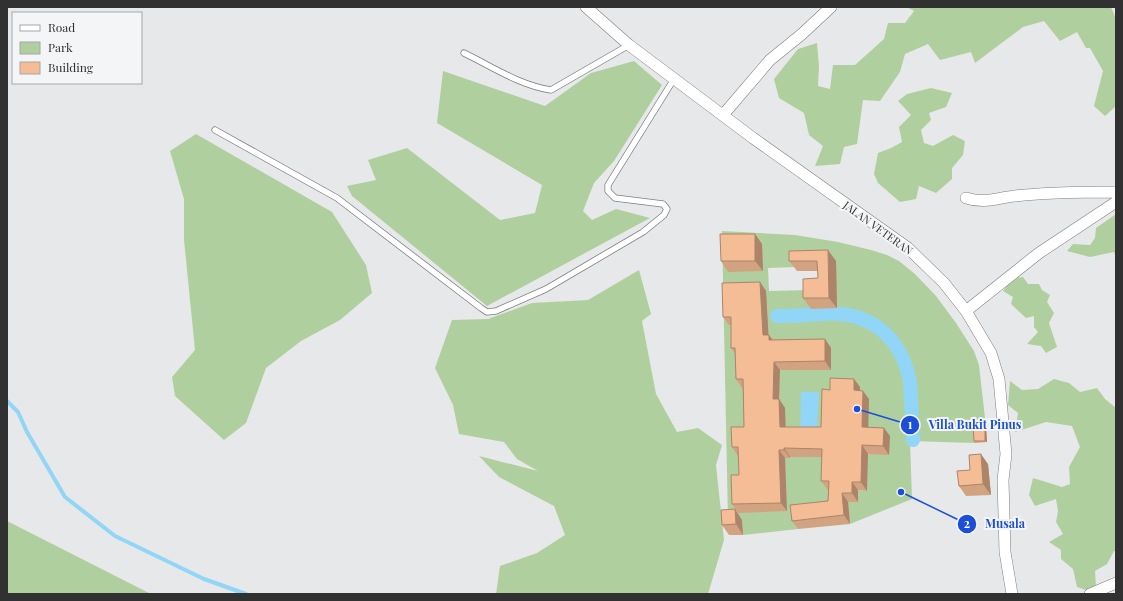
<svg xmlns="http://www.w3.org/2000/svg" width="1123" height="601" viewBox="0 0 1123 601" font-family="'Playfair Display',serif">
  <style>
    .green { fill: #b0cf9f; fill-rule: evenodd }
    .water { fill: #91d6f6 }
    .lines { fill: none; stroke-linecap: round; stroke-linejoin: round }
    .stream { stroke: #91d6f6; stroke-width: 4 }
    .canal { stroke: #91d6f6; stroke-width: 14 }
    .lane-casing { stroke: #7d7e80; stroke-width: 7 }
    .street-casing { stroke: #7d7e80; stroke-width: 12 }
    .lane { stroke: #fff; stroke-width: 5.5 }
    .street { stroke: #fff; stroke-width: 11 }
    .wall { fill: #d2a381 }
    .shaded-wall { fill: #ab8469 }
    .building { fill: #f4bd96; stroke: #ab8469 }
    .labels { text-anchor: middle; stroke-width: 4; stroke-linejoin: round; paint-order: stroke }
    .street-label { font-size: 11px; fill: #313132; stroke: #f4f5f7 }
    .leader { fill: none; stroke: #1d4ed8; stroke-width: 1.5 }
    .callout-dot { fill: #1d4ed8; stroke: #f4f5f7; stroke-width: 1.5 }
    .mark-label { font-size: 12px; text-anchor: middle; font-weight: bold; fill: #fff }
    .callout-label { font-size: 12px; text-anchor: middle; font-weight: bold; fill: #1d4ed8; stroke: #f4f5f7; stroke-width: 4; stroke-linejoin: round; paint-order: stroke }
  </style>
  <rect width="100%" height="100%" fill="#e7e8ea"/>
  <path class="green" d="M907,7H1111L1116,19V106L1105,116L1094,106L1103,71L1090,48H1086L1077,32L1060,41L1044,21L1023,27L975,63L971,52L940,60L928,44L905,54L900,72L880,101L863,100L857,144L844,147L840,164L815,166L823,146L809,135L804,113L779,98L774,79L798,49L817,43L819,66L818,86L830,89L833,65H855L884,39L888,23H905L914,11Z
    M634,61L662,85L614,161L594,183L583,211L592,220L616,209L650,218L487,306L352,196L347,186L376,180L368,160L407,148L500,220L535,213L542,185L437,123L443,71L545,106L591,73Z
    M931,88L952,93L946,107L929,113L931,120L921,130L924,143L933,146L953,135L965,141L963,155L952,168V179L936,193L919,186L916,199L900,202L878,183L874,174L878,153L891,148L902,142L899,127L911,115L898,101L907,94Z
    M196,134L332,212L366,265L372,293L340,320L301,341L266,368L246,423L224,440L175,396L172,377L195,350L184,240V199L170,151Z
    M1116,214V258L1114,252L1090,257L1067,251L1073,244L1090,245L1095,238L1096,228Z
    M722,231L795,235L838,242L871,250L887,255L899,261L915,274L936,296L956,323L974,351L979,365L986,427L975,443L910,441L912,499L850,524L848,508L796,514L798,529L743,535L742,520H728ZM836,261L810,290L769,291L768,268L796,267ZM772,374H780V385H772ZM827,436L868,454L867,491L858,490V502L835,490L828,453L790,452L776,465H785L787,511L761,456Z
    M639,270L651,314L642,321L656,394L677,432L698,428L722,445L716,465L724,540L708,594H496L500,566L537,553L565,535L554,506L499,477L479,456L538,471L517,459L504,442L459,434L453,405L435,368L452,320L488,319L532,303L588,300Z
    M1023,277L1028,284H1039L1042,290L1050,295L1047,302L1054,313L1049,323L1057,347L1046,353L1041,346L1027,344L1038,332L1034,327V316L1026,318L1011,304L1013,297L1003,291L1012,278Z
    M1054,379L1069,383L1080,392L1097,388L1105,399L1116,408V551H1114L1107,564L1095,571L1096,586L1086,590L1077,587L1073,569L1061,559V550L1049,542L1063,534L1056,522L1058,511L1056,499L1035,506L1029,495L1033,478L1062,487L1070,484L1069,467L1080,447L1072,426L1046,422L1015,432L1018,413L1008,405L1010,381L1022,390L1038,389Z
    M7,521L151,594H7Z"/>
  <path class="water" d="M801,392H819L817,434H800Z"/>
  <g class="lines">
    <path class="stream" d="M7,401L18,412L27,432L65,497L115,536L204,579L246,594"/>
    <path class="canal" d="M777,316C792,316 806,315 821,314C828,314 835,313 842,314C880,319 902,344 910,381L913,440"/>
    <g class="lane-casing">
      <path id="lane" d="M464,53C491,66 521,86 551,90L629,45
        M215,130L337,198L481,308L487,312L496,311L546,289L643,232L664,215L667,209L663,204L615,198L608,191V185L674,79"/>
    </g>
    <g class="street-casing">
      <path id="street" d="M586,7L629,45L753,138L908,248L944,283L966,311L991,353L999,379L1006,454L1003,480L1005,552L1012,594
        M723,115L770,60L802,34L831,7
        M966,198C985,204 996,198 1015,196C1048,192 1082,192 1116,192
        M966,311L1039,253L1116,202
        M1090,594L1116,583"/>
    </g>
    <use href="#lane" class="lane"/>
    <use href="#street" class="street"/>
  </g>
  <path class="wall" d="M755,234L762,244L763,271L728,272L721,261Z
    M789,261H836L837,308L811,309L803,298L818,278V271H797Z
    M760,282L766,291L768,335L772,340L825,339L831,348V370H780L779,399L785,408V427H821L830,390L854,379L860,387V391L869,399L868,427L890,436L889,455L868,454L867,491L858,490V502H848L850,524L798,529L792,521L828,501V489H827L821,481V457H790V458H785L787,511L738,513L732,504L739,475V456H738L732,447L744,427L743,388H742L736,379L735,354L731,348V325H729L723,317Z
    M986,427L987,442L975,443L974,441Z
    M988,464L991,495L966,496L959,486L970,470Z
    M742,520L743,535H729L722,525Z"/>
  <path class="shaded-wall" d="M755,234L762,244L763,271L755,261Z
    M828,250L836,261L837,308L829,298Z
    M760,282L766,291L769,343L763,335Z
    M769,335L775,343L769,340Z
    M825,339L831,348V370L825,361Z
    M774,362L780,370L779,399L785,408L786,435L780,427L773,399Z
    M854,379L860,387V399L854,390Z
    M863,391L869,399L868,436L862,427Z
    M985,425L986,427L987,442L985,441Z
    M884,428L890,436L889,455L883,446Z
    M862,445L868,454L867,491L861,482Z
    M784,448L790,457V458L784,450Z
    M779,450L785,458L787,511L781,503Z
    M981,454L988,464L991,495L983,484Z
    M852,482L858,490V502L852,493Z
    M842,493L848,502L850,524L844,515Z
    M735,509L742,520L743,535L736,524Z"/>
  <path class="building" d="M720,234H755V261H721Z
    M828,250L829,298H803V279L818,278L817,261H789V251Z
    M760,282L763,335H769V340L825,339V361L774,362L773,399H779L780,427H821L822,389L830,390V378L854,379V390L863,391L862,427L884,428L883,446L862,445L861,482H852V493H842L844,515L792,521L790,505L828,501L829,481H821L822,449L784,448V450H779L781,503L732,504L731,475H739L738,447H732L731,427H744L743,379H736L735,348H731V317H723L722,283Z
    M985,425V441H974L973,426Z
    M981,454L983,484L959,486L957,471L970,470L969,455Z
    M735,509L736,524L722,525L721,510Z"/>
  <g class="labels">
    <g class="street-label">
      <text transform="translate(878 228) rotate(36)" y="4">JALAN VETERAN</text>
    </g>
  </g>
  <path class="leader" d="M857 409L910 425M901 492L967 524"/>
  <g class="callout-dot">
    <circle cx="857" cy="409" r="4"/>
    <circle cx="901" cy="492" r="4"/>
    <circle cx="910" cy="425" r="10"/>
    <circle cx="967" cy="524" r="10"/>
  </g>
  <g class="mark-label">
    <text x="910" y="429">1</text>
    <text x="967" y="528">2</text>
  </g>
  <g class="callout-label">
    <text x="975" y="429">Villa Bukit Pinus</text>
    <text x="1005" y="528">Musala</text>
  </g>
  <rect width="1123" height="601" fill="none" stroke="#313132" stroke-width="16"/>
  <rect x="12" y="12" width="130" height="72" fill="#f4f5f7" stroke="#a6a7a8"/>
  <rect x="20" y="25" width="20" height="6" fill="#ffffff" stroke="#a6a7a8"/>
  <text x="48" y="32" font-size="12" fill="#313132">Road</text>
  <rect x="20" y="42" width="20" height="12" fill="#b0cf9f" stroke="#a6a7a8"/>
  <text x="48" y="52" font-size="12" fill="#313132">Park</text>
  <rect x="20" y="62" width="20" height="12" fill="#f4bd96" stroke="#a6a7a8"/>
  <text x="48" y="72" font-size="12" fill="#313132">Building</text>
</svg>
